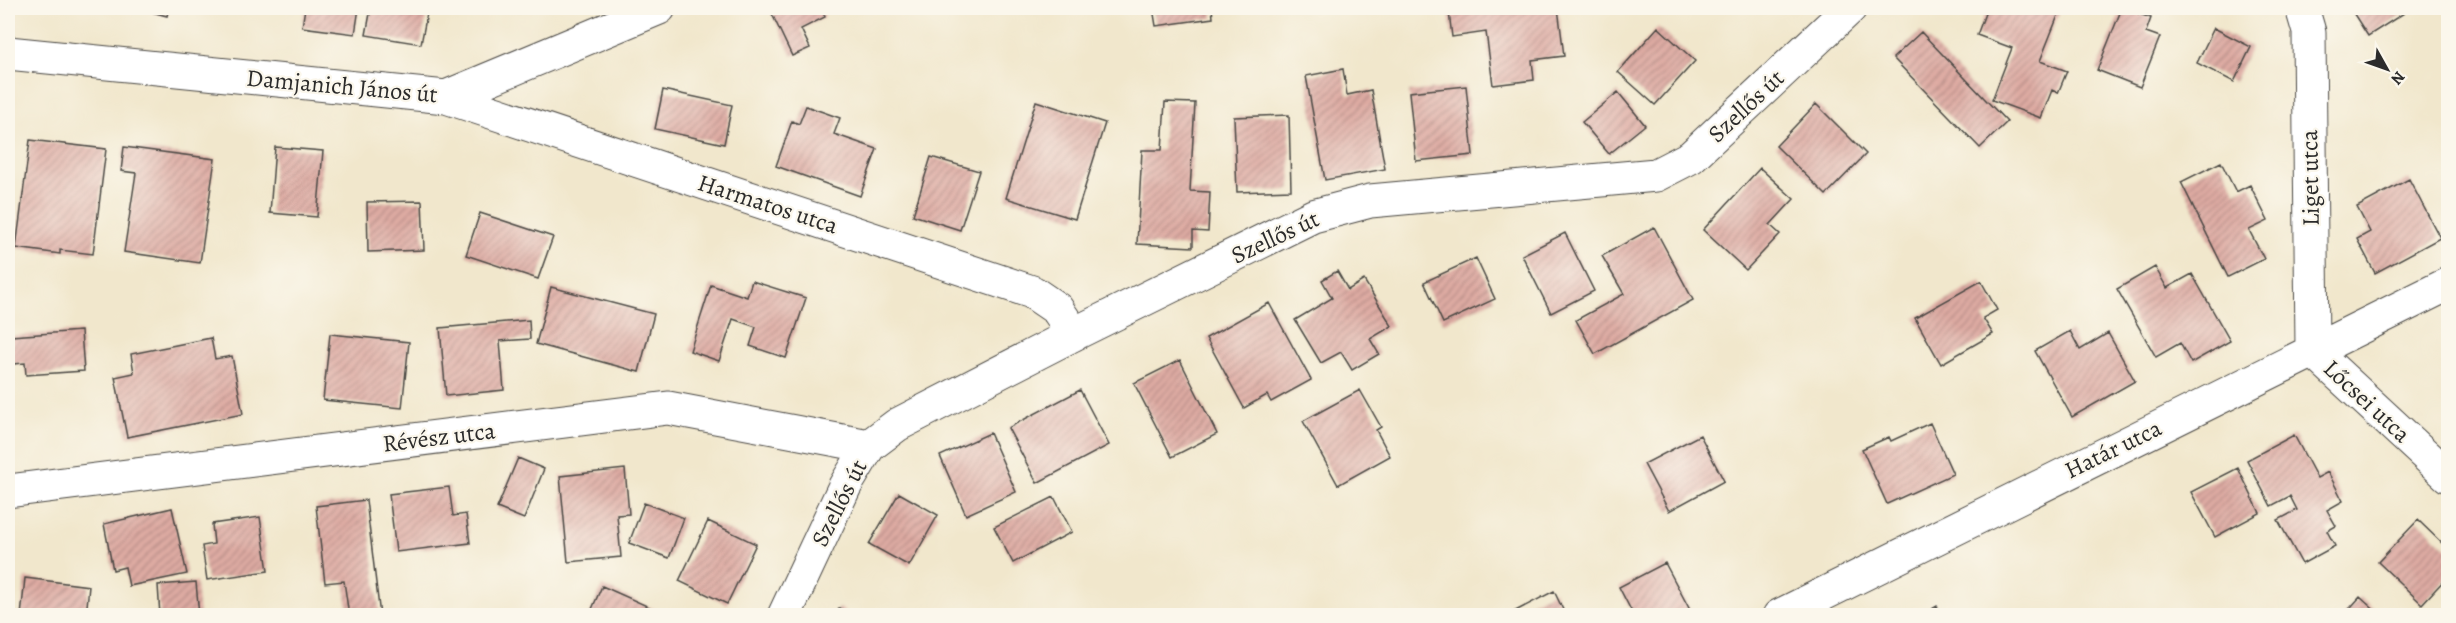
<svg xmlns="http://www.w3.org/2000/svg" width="2456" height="623" viewBox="0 0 2456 623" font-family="Alegreya,serif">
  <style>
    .building { fill: url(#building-hatch) }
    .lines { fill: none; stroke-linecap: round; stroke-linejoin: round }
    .minor-casing { stroke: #494743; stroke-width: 35 }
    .minor { stroke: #fff; stroke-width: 33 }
    .labels { text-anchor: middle; stroke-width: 4.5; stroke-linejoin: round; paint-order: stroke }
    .street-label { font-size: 24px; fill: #2b2b2b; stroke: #fbf7ec }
  </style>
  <defs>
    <pattern id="building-hatch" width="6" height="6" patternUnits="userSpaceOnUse" patternTransform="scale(1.5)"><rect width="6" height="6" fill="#deaba3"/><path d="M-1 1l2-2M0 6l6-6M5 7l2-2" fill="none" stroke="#b48b85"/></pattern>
  </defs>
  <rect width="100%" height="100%" fill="#fbf7ec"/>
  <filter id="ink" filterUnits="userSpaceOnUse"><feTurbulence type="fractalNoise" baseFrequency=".0167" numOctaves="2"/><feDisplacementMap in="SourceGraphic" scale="12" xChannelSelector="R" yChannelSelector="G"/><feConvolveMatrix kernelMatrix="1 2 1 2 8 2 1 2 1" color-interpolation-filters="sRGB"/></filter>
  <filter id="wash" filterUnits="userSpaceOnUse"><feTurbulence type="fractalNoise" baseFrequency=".008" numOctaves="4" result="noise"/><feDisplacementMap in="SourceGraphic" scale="24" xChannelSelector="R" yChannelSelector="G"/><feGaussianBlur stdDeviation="1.35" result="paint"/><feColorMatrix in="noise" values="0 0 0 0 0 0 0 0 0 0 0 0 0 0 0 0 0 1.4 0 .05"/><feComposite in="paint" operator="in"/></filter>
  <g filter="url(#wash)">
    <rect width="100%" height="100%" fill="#f1e7cc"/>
    <g id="blocks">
      <path class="building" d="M137,8H169L167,16Z
        M305,8H359L355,34L302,27Z
        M371,8H428L421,44L366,35Z
        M786,8H821L825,17L801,29L810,48L792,56L772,14Z
        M1153,8H1212L1213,18L1156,26Z
        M1482,8H1558L1564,56L1532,60L1534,80L1493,85L1486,32L1452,37L1449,12Z
        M1987,8H2061L2040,61L2067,71L2058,93L2052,90L2041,118L1992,100L2012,48L1977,35Z
        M2122,8L2151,18L2146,32L2160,37L2140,87L2097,70Z
        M2350,8H2412L2368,36Z
        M1658,27L1695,61L1655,105L1618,72Z
        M2214,28L2251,47L2234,82L2197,63Z
        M1921,32L2007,122L1980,148L1893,58Z
        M1343,69L1347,95L1371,90L1385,169L1325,180L1306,76Z
        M1466,86L1473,155L1416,161L1409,92Z
        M663,90L732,105L724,144L655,129Z
        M1618,92L1645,125L1609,154L1582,122Z
        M1036,101L1105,123L1075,219L1006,198Z
        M1165,102L1195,103L1190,191L1210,192L1208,232L1193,231V247L1137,244L1142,150H1162Z
        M1816,104L1866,154L1826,195L1776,146Z
        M806,106L840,118L834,134L877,149L860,196L776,166L792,121L799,124Z
        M1289,115L1291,190L1237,192L1234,117Z
        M30,140L106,149L93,254L60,250V254L16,248Z
        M124,147L215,159L200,263L124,252L136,173L121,171Z
        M275,147L323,151L317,217L270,213Z
        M931,157L979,171L960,230L913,215Z
        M2221,162L2236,192L2250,185L2268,221L2249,230L2264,259L2228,277L2181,182Z
        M1760,168L1794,199L1770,225L1780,234L1746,270L1703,230Z
        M2409,179L2440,238L2375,273L2357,239L2370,232L2357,207Z
        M422,201L424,250L368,252L367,202Z
        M480,213L553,237L538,279L466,255Z
        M1654,227L1693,300L1595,354L1576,320L1624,294L1602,256Z
        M1565,233L1594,291L1551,313L1522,255Z
        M1476,258L1495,299L1443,323L1424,282Z
        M2155,267L2167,288L2192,274L2230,341L2191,363L2180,343L2156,357L2117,289Z
        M1337,271L1348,290L1364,280L1392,326L1370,339L1379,354L1352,370L1341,352L1321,363L1295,320L1332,298L1322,280Z
        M752,281L806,298L786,358L750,346L756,327L733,319L719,361L690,351L711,285L747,297Z
        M1981,281L1997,310L1983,318L1993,334L1941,364L1915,318Z
        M551,287L654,314L639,372L536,344Z
        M1269,303L1311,380L1271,402L1267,395L1244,408L1206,338Z
        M529,320L530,339L500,341L504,390L446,396L440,328Z
        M81,331L84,371L26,375L25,363L13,364L11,336Z
        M2070,331L2080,350L2108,333L2135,381L2072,417L2035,351Z
        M330,334L409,342L402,408L323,400Z
        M211,338L215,359L232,356L243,414L127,437L115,377L134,373L131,354Z
        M1180,360L1217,434L1172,457L1134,383Z
        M1080,390L1109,445L1037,483L1008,428Z
        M1360,390L1381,427L1376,430L1390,456L1338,485L1303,421Z
        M1930,423L1953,474L1887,504L1862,449L1889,437L1891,441Z
        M990,433L1016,492L966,515L940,456Z
        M1700,435L1724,481L1669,511L1644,464Z
        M2294,435L2317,478L2328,472L2343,501L2327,510L2336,526L2327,531L2335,546L2302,564L2278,520L2297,510L2290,496L2271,506L2247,460Z
        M518,458L544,469L524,519L497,508Z
        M2238,468L2260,513L2215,537L2191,492Z
        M625,469L629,514L617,515L621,557L568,562L560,476Z
        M449,487L453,516L466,514L470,543L396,552L389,494Z
        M899,493L938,515L909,566L869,544Z
        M1054,497L1072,532L1013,563L994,527Z
        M366,500L380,616H349L344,581L325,583L316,506Z
        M644,503L684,518L669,558L629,543Z
        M172,508L187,574L129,586L125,567L113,570L104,524Z
        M260,517L268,571L207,580L202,546L214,544L212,524Z
        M2418,520L2448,549V576L2422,604L2378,562Z
        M708,521L756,544L727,604L679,581Z
        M1665,563L1690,610L1680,616H1634L1619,587Z
        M25,578L89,586L86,616H21Z
        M196,582L199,616H160L158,585Z
        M602,586L656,610L653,616H589Z
        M1554,591L1566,616H1506Z
        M2360,597L2381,616H2343Z
        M1937,606L1943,616H1920Z
        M839,608L853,616H835Z"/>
    </g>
  </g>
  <g filter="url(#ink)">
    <use href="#blocks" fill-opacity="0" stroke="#494743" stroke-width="1.5"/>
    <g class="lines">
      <g class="minor-casing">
        <path id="minor" d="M2302,8L2309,32L2312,350L2448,476
          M8,53L446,97L659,8
          M446,97L1032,292L1057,309L1074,334
          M8,491L668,408L869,446
          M784,616L845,486L869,446L897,425L1074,334L1313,216L1370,201L1656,175L1691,157L1850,8
          M1779,616L2448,284"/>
      </g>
      <use href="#minor" class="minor"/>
    </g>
  </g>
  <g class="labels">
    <g class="street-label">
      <text transform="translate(342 86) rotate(5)" y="8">Damjanich János út</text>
      <text transform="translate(1746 106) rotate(-43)" y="8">Szellős út</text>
      <text transform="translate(2310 178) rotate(-91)" y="8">Liget utca</text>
      <text transform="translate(768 204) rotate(18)" y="8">Harmatos utca</text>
      <text transform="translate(1275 237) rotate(-25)" y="8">Szellős út</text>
      <text transform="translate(2367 401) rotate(43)" y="8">Lőcsei utca</text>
      <text transform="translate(439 437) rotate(-7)" y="8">Révész utca</text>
      <text transform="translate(2113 449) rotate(-26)" y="8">Határ utca</text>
      <text transform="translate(839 503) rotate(-63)" y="8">Szellős út</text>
    </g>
  </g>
  <rect width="2456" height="623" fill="none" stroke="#fbf7ec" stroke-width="30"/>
  <g transform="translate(2387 69) rotate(130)" stroke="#fbf7ec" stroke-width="4.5" paint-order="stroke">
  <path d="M0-4.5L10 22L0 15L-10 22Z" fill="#2b2b2b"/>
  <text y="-9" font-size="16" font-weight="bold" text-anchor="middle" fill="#2b2b2b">N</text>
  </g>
</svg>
